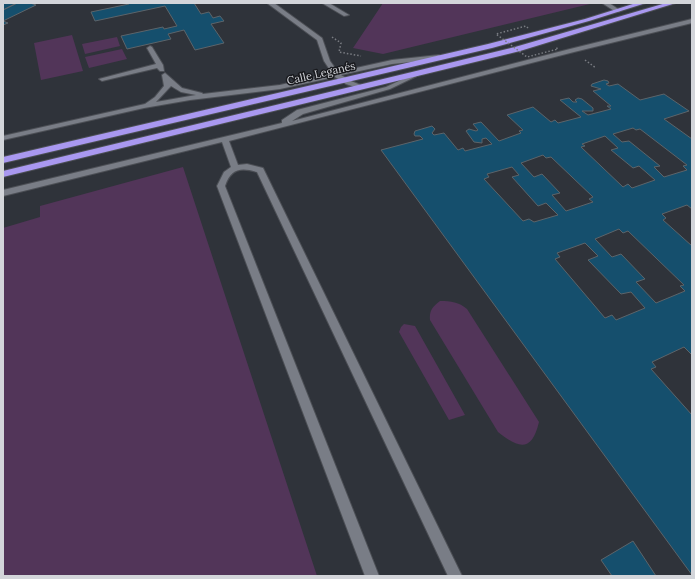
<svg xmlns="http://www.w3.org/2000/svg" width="695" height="579" viewBox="0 0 695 579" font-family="Lora,serif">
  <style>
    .green { fill: #523559 }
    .building { fill: #154f6d; stroke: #5c646a; fill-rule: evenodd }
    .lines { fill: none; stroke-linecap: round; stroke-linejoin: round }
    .minor-casing { stroke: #4c4f55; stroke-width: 2 }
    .highway-casing { stroke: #4c4f55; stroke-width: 2 }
    .path { stroke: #7a7d83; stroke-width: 1.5; stroke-dasharray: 1.5 2; stroke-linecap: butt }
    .minor { fill: #797d86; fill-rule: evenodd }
    .highway { fill: #a998f0; fill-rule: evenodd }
    .path-bridge { stroke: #7a7d83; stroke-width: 1.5; stroke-dasharray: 1.5 2; stroke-linecap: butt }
    .labels { text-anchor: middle; stroke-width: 3; stroke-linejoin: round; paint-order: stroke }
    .far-street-label { font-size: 11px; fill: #d3d5da; stroke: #191a1e }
  </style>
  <rect width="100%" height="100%" fill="#2f333a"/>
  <path class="green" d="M383,3H594L383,54L353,48Z
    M72,35L83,71L41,80L34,43Z
    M117,37L120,46L85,54L82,44Z
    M122,49L127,59L89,68L85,57Z
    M183,167L317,576H3V228L40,217V206Z
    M440,301C451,301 459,302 467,309L539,422C532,452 519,449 498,432L430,320C429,311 433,306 440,301Z
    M404,324L415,326L465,415L449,420L399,332L401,327Z"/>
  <path class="building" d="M4,3H17L3,10V4Z
    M17,3H30L36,5L3,21L8,23L3,25V10Z
    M129,3H194L201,14L209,12L213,18L220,16L224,21L211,24L224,43L195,50L184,30L168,34L171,39L127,49L121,36L163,27L164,29L177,26L165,6L95,21L91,12L129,4Z
    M604,80L608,81L609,83L606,84L609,86L618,84L640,100L664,94L689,111L664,119L692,139V209L687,205L662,214L666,218L663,220L692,246V355L684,347L652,362L656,367L651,369L692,415V575L381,150L423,139L420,136H415L414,134L415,131L432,126L435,129L432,133L434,135L444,133L458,150L463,148L465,151L492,144L486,138L482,139V143L474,142L466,131L469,129L476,131L478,130L473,124L481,122L499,141L521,133L519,131L523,130L507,115L533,107L551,122L555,120L558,123L581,117L560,100L569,98L573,102H577L575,100L578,98L582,99L593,108V111H582L588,115L611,109L607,106H611L593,91L601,89L591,86L592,84ZM633,128L636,130L640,129L687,165L683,166L687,170L664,177L654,167L660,166L629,141L622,142L613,134ZM605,136L618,148L611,150L633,168L639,166L655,180L632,188L628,184L623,187L581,147L585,146L582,144ZM543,155L546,158L551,157L593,197L589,199L593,202L566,211L552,195L560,193L542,174L534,177L521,163ZM512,167L519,175L512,177L538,206L546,203L558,215L534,222L529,219L523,221L484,179L489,177L487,174ZM619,229L623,233L628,231L684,285L680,286L685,291L656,303L636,282L645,279L621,254L612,257L595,239ZM585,243L598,256L588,260L621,294L631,292L645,308L616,320L612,315L605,318L555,259L560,257L557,253Z
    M633,541L656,576H612L601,560Z"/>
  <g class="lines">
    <g class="minor-casing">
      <path id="minor" d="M267,3H274L322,38L330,61L338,72L392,60L439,55L442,57L439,59L392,64L341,75L351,81L363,86V88L361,89L346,84L335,77L280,89L190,100L144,108L3,140V136L145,104L155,97L164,86L162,75L165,73L182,88L202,93L203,94L280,85L332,73L324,61L317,40ZM171,86L181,92L196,95L156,102Z
        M322,3H329L349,15L344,16Z
        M602,3H609L621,11L616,12Z
        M692,19V23L574,52L229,141L238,165L247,164L263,168L264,170L462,576H448L257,172C240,167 231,169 225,186L379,576H365L217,186L224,172L231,167L222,142L3,196V190L282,123V120L297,110L386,87L418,72L423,73L390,89L303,114L292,121L570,49Z
        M150,46L152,47L163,65L164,71H160L157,68L102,81L99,79L156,64L147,48Z"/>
    </g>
    <g class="highway-casing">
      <path id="highway" d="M636,3H646L589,21L492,48L3,163V157L488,44L585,19Z
        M666,3H676L520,51L3,177V171L515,47Z"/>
    </g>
    <path class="path" d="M332,37L341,43L339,52L361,56
      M585,60L596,68"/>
    <use href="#minor" class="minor"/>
    <use href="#highway" class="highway"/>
    <path class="path-bridge" d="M528,28L526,26L496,34L527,57L558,49L555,47"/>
  </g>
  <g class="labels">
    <g class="far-street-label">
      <text transform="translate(321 73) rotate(-13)" y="4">Calle Leganés</text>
    </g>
  </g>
  <rect width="695" height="579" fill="none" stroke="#d3d5da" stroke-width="8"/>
</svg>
